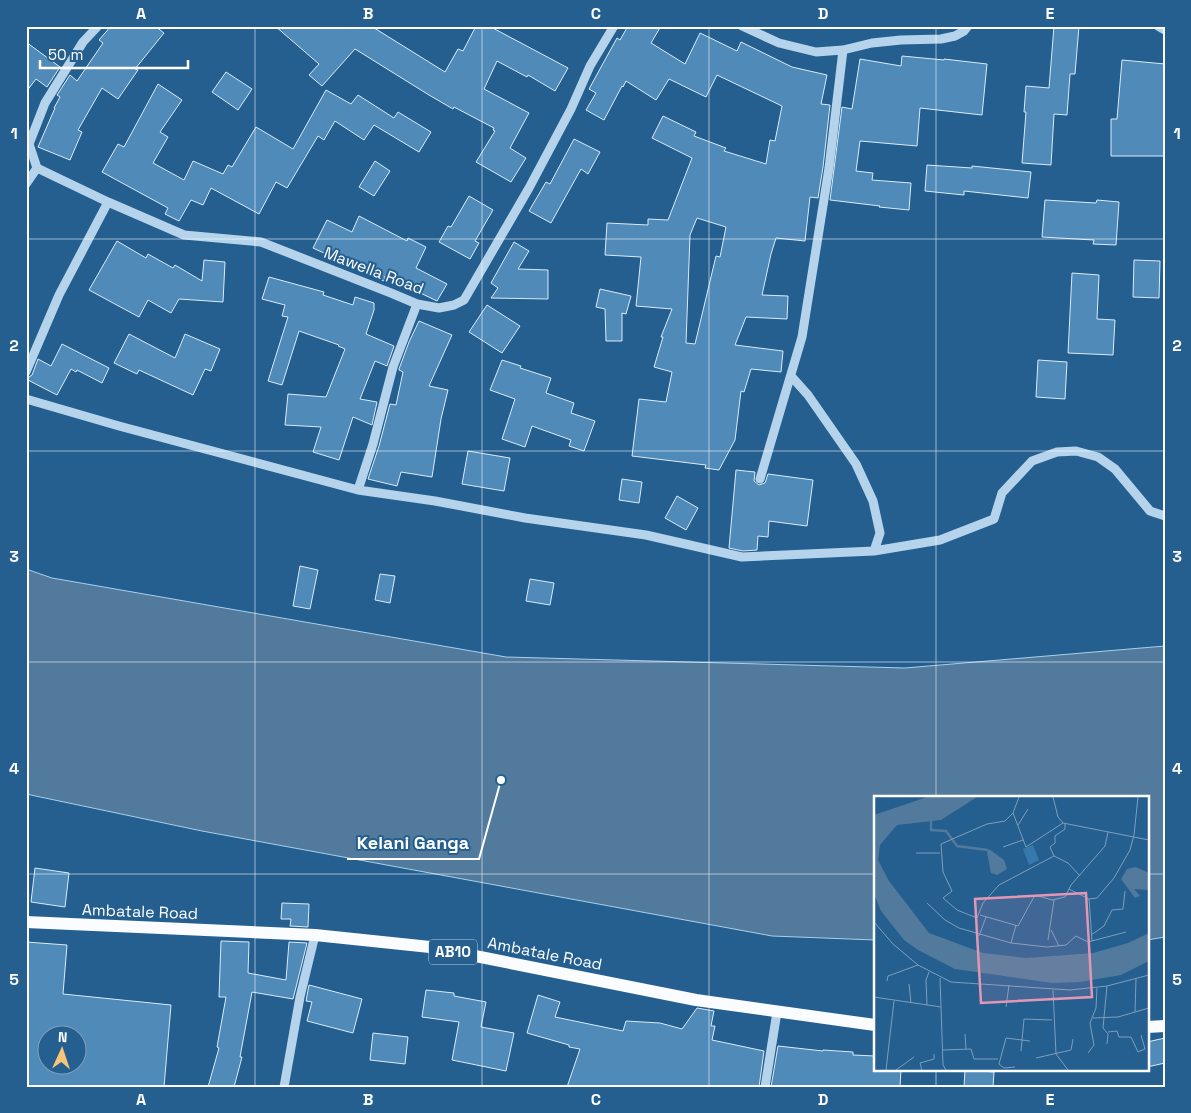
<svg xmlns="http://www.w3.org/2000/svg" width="1191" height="1113" viewBox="0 0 1191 1113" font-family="'Space Grotesk',sans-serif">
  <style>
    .water { fill: #517a9c; stroke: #a9d0ed }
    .building { fill: #508ab8; stroke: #daebf9; fill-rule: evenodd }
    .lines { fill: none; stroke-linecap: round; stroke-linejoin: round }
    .minor { stroke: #b5d4ec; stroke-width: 9 }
    .major { stroke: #fafcff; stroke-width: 12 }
    .grid { fill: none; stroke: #fff; stroke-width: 1; stroke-opacity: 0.55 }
    .labels { text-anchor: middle; stroke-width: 4; stroke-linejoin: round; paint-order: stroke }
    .shield { fill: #245f90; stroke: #bdcfde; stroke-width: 1 }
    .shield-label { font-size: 15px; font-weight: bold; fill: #fff }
    .street-label { font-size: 16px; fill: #fff; stroke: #245f90 }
    .inset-river { fill: none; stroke: #517a9c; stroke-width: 2.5 }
    .inset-road { fill: none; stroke: #7c9fbc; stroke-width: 1 }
    .view { fill: #e497b5; fill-opacity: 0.15; stroke: #e497b5; stroke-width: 2.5 }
    .inset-edge { fill: none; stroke: #fff; stroke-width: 2.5 }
    .leader { fill: none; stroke: #fff; stroke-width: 2 }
    .callout-dot { fill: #fff; stroke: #245f90; stroke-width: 2 }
    .callout-label { font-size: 18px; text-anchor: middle; font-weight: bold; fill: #fff; stroke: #245f90; stroke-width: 4; stroke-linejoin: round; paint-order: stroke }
    .neatline { fill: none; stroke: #fff; stroke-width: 2 }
    .grid-label { font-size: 16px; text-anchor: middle; font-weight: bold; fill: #fff }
  </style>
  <rect width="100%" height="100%" fill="#245f90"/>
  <path class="water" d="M26,569L52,578L506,657L905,668L1165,646V937L1147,940V797H875V940L772,936L202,831L26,794Z"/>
  <path class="building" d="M111,26H155L164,33L135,69L138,70L118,99L102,88L78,130L82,132L70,160L38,147L55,108H54L60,97L57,95L70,75L77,81L103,43L99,40Z
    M275,26H371L445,72L458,49L463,51L476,26H489L568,68L555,91L528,75L527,77L497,61L484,89L529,113L510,148L526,158L511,182L476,162L495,131L493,130L494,128L454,107L453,109L429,95L355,49L322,86L309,75L319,64Z
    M628,26H661L651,43L685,64L700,33L737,51L741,42L792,67L827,75L821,104L830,105L823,167L818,198L810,197L805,241L776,238L771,254L762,295L788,296L787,319L746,317L735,345L783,351L781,372L751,369L744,392L741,391L735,440L719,470L705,468L706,465L632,456L639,399L666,402L672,372L654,367L663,337H661L672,309L636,306L641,257L605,255L607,223L648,225V219L668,220L692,158L652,138L663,116L696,132L694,136L726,148L724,151L766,164L770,140L775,141L782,106L717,75L706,97L669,79L656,100L626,81L623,87L622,86L604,120L586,110L596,93L589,89L617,38L620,40ZM697,218L726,227L720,257L716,256L695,344L686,343L690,235Z
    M1054,26H1079L1075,74H1070L1067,115L1054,114L1051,165L1022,163L1026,112H1024L1026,86L1049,88Z
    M26,42L60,67L47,87L36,79L26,92Z
    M902,56L944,60V59L987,64L982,115L920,108L917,146L860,141L856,171L873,173L872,180L911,183L909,210L879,207L880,206L830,200L842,107L852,109L860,59L901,66Z
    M1122,60L1165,64V156H1111V119H1117Z
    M226,72L252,89L238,110L212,92Z
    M158,84L182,100L160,132L168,137L153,163L184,180L193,161L223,174L228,165L232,167L256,127L293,149L326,90L351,104L358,95L394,118L398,112L431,132L419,152L374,125L364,140L335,121L324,140L318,136L287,188L276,182L259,214L211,188L203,205L191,200L179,221L165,214L168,208L102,172L118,144L124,147Z
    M574,139L600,152L588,174L581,169L551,223L529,211L546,182L550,184Z
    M375,161L390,171L374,196L359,187Z
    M927,165L972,168V166L1031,172L1028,198L964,191V195L925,191Z
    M469,196L493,210L475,241L479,243L470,259L439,242L448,226L451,227Z
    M1045,200L1096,203L1097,200L1119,202L1116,245L1093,244L1094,240L1042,237Z
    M359,216L407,241L408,238L426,247L416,268L447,284L437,301L385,276L384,281L313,248L327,220L352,232Z
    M117,241L146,258L148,254L173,268L175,265L202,281L204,260L225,262L223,302L179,299L171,313L148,300L139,317L89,290Z
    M514,242L529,251L518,269L548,270V299L491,298L498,288L491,283Z
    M1134,260L1160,261L1159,298L1133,297Z
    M1072,273L1099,275L1097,319L1115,320L1113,355L1068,353Z
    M269,277L324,292L323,295L353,305L355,297L374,303V310L366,334L394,346L387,366L375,361L360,399L377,402L372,425L353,417L339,460L313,452L321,427L285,425L288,394L326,397L345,349L338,346L339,345L299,331L282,385L268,381L288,317L282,316L285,305L262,299Z
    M600,289L631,296L626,314L622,313V341H606L605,309L596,307Z
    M487,305L520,326L502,353L469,332Z
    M419,321L452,335L429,386L448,390L441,419L432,477L401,472L397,486L368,479L379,446L390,404L396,405L403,372L399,370V369L409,342Z
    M129,334L175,358L185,334L220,349L211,371L205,369L193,395L139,370L137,374L114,363Z
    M62,344L109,368L102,383L77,370L76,372L71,369L57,395L26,379L32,375L38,359L51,366Z
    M502,360L521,366L520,368L551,378L546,393L574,403L571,413L595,421L584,451L569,446L571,440L532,426L525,447L502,439L515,399L490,390Z
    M1038,360L1067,362L1065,399L1036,397Z
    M468,451L510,458L504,491L462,484Z
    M736,470L755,472L754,481L759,485L765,483L768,474L813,480L807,526L769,521L768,537L758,536L757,550L743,551L729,548Z
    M622,479L642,482L639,503L619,500Z
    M677,496L698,508L686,530L665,518Z
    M300,566L318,570L310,609L293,606Z
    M380,574L395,576L390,603L375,600Z
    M530,579L554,583L550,605L526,601Z
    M35,868L69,873L65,907L31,902Z
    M282,903L309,904L308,927L290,926L291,919H281Z
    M221,941L249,942L248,973L286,980L289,942L307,943L293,999L252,992L240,1057H242L234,1087H208L219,1048L217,1047L226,997H219Z
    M26,942L67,945L63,994L171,1005L164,1087H26ZM48,1036H78V1066H48Z
    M309,985L362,999L353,1033L307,1021L312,1002L306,1001Z
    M426,990L454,993V996L486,1002L481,1027L514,1033L506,1071L452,1060L459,1022L422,1017Z
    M538,995L560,1002L555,1017L623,1031L626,1021L660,1023L682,1029L697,1008L714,1011L711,1026H715L712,1040L764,1051L759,1087H567L580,1049L569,1047V1045L527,1033Z
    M373,1033L408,1037L405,1064L370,1060Z
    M1165,1038V1063L1147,1067V1042Z
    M778,1046L823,1051V1050L853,1052V1055L875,1056V1069H901L900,1087H771Z
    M965,1070L994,1072L993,1087H964Z"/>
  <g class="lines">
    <path class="minor" d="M742,26L779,43L816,52L843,50L872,43L901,40L941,39L955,36L964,31L968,26
      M1158,26L1165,30
      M37,168L108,202L184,235L261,242L391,293L417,304L439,308L454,305L464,300L529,188L571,109L590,66L614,26
      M26,184L37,168L29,144L45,103L83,42L98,26
      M26,372L59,295L108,202
      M791,376L808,395L856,464L873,501L880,533L874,551
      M26,399L119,426L358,490L435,501L525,518L646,535L742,557L874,551L940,540L994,519L1002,493L1032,461L1057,452L1076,451L1098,457L1115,469L1150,511L1165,516
      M760,479L802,337L829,168L843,50
      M358,490L373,444L393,367L417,304
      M284,1087L300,997L315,935
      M765,1087L777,1012"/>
    <path class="major" d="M26,922L315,935L430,947L696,1000L875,1025
      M1147,1027L1165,1026"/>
  </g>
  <path class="grid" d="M255,26V1087M482,26V1087M709,26V1087M936,26V797M26,239H1165M26,451H1165M26,662H1165M26,874H875M1147,874H1165M936,1069V1087"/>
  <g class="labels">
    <rect class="shield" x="429" y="939.5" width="48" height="25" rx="4"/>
    <g class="shield-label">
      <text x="453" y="957">AB10</text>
    </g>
    <g class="street-label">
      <text transform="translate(374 270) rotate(21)" y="6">Mawella Road</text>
      <text transform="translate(140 911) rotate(2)" y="6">Ambatale Road</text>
      <text transform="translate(545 953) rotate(11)" y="6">Ambatale Road</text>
    </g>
  </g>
  <g transform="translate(874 796)">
    <rect width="275" height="275" fill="#245f90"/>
    <path d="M159,49L165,64L155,69L149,53Z" fill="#3879ad"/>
    <path d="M53,1H103L67,24L23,29L6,49L4,64L15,85L55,137L109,157L152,162L219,157L254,147L275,137V165L247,179L206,186L178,187L81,173L44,154L30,144L7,115L0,98V19ZM115,53L130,64L133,73L123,79L117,77L113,56ZM262,71L275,77V90L274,94L260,93L266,100L261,102L247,83L253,73Z" fill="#517a9c"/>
    <path class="inset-river" d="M57,25V34L72,35L83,50L114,54"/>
    <path class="inset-road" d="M145,1L139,17L131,25L113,28L67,48L69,76L78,95L69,102L83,114L103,122L109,107L125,89L180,60M179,1L184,21L189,27L275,44M139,17L152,51L189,27M191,28V33L181,40V47L176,51L180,60L194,67L206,80M144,29L154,13M260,39L264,1M129,51L149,44M42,57H66M195,93L215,103L218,145M215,103L223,102L240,82L256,54L260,39M53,107L71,124L85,132L137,147L173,151L192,149L202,140L214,146L252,136M106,119L144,130L161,99L178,104L191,101L197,89L231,50L234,36M0,126L19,148L44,169L77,186L196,194L233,190L275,179M177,134L185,150M217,139L230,130L238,114L249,113L251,95M105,140L112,121M174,144L180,104M137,147L142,129M66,182L69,269L72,274M13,185L14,180L44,169M35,188L37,207M179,194L182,258L194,274M0,201L67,211M53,209L52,184L55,176M132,211L135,189M261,216L262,183M219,222L244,221L275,212M234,236L243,235L245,241H257L264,256L271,253L267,239M91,238L92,253M233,248L234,238L229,232L233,190M69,254L97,253L100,263H124M147,255L150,223L178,224M214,257L220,249L216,227L222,212L223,192M162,262L197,254L199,243M141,271L130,272L125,268L132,242L156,245M12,274L20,205M22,274L40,261M48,274L46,267L60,263V258"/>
    <path class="view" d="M212,97L218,201L107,207L101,103Z"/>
    <rect width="275" height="275" class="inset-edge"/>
  </g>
  <path class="leader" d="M501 780L479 859H347"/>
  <circle class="callout-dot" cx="501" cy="780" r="5"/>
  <g class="callout-label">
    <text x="413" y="849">Kelani Ganga</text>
  </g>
  <rect width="1191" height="1113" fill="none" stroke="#245f90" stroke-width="55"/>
  <g transform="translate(62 1050) rotate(3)"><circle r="24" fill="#245f90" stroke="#7c9fbc"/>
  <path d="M0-4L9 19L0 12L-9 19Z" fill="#f7c578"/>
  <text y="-8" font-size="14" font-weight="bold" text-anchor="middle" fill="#ffffff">N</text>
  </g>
  <path d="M40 60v8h148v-8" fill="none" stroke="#ffffff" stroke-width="2.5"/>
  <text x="48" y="60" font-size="15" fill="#ffffff" stroke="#245f90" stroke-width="4" paint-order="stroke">50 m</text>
  <rect x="28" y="28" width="1136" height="1058" class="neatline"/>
  <g class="grid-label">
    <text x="141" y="19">A</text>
    <text x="368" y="19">B</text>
    <text x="596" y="19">C</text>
    <text x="823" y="19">D</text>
    <text x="1050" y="19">E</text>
    <text x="14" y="139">1</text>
    <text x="1177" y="139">1</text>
    <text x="14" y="351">2</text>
    <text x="1177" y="351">2</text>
    <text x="14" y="562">3</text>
    <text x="1177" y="562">3</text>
    <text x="14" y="774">4</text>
    <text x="1177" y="774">4</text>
    <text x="14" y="985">5</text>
    <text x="1177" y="985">5</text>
    <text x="141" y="1105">A</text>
    <text x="368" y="1105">B</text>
    <text x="596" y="1105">C</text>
    <text x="823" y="1105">D</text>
    <text x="1050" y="1105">E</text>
  </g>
</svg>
